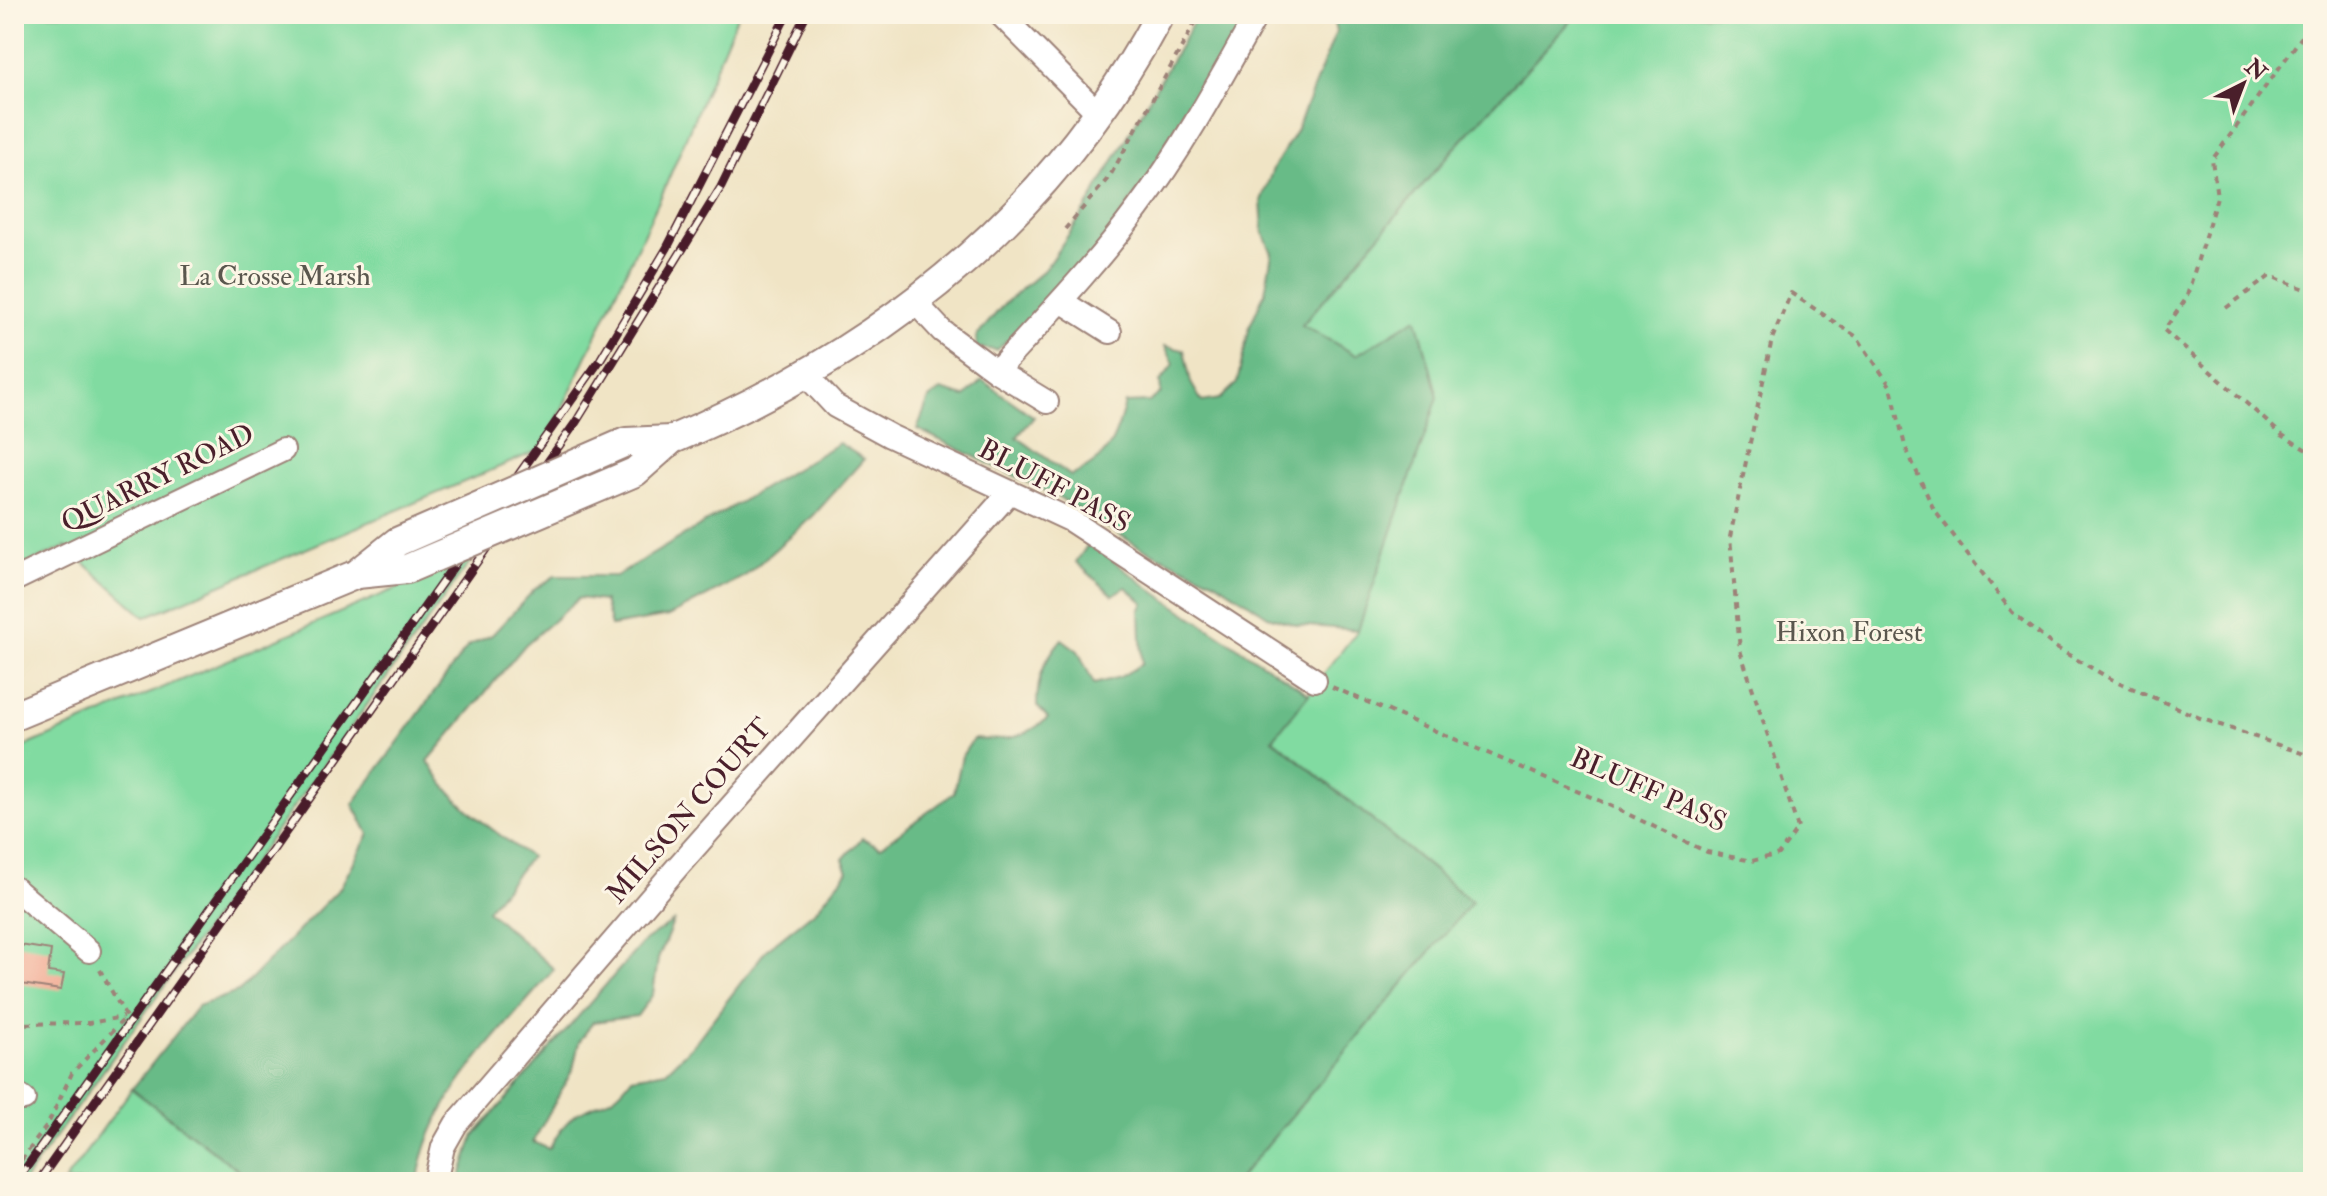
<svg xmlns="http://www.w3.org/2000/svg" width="2327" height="1196" viewBox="0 0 2327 1196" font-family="'IM FELL Double Pica',serif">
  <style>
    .green { fill: #81dba1; stroke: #667d66; stroke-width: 2 }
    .forest { fill: #68bb87; stroke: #596d59; stroke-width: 2 }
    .building { fill: #f3b09a }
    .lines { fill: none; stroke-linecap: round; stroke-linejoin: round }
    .minor-casing { stroke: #9d8278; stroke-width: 26 }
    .major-casing { stroke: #9d8278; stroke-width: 32 }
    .path { stroke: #9d8278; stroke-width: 4; stroke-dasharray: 6 6; stroke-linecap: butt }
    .minor { stroke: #fff; stroke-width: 22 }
    .major { stroke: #fff; stroke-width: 28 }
    .rail-casing { stroke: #4a1f2b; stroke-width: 9 }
    .rail { stroke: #fcf5e5; stroke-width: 6; stroke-dasharray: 18; stroke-linecap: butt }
    .major-bridge-casing { stroke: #9d8278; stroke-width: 32; stroke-linecap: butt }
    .major-bridge { stroke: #fff; stroke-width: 28 }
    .labels { text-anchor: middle; stroke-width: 6; stroke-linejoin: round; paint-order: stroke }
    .park-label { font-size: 28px; fill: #5a574e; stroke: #fcf5e5 }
    .street-label { font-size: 28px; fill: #4a1f2b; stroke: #fcf5e5 }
  </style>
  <rect width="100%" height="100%" fill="#fcf5e5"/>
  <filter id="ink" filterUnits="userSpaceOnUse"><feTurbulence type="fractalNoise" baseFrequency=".0125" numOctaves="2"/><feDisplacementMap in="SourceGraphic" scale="16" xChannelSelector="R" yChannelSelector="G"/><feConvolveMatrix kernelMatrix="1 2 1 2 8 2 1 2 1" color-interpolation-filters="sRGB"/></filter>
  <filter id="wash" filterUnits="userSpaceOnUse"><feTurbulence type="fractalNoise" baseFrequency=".006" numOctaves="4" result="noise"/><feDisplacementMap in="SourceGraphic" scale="32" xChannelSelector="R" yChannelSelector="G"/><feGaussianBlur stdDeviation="1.8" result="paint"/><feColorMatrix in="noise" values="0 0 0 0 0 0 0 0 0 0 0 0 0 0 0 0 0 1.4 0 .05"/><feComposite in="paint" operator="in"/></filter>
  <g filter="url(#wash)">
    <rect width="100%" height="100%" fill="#f0e4c5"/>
    <path class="green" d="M14,14H738L663,192L544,448L145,617L66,547L14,570Z
      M1577,14H2313V1182H1236L1472,902L1273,739L1358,630L1356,355L1302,325L1453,150Z
      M475,555L23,1182H14V751Z
      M132,1089L254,1182H64Z"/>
    <path class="forest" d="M1198,14H1254L1200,104L1079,275L997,350L977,348L976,337L1004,304L1045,269L1086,209Z
      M1332,14H1577L1453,150L1302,325L1356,355L1417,318L1438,397L1358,630L1296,625L1268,616L1215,581L1140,547L1060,498L917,429L929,399L941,390L965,397L982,380L1034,417L1017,437L1071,476C1108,459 1115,442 1125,403L1149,402L1161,393L1160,382L1174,364L1165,346L1184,350L1191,383L1202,402L1220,399L1237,383L1250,325L1265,292L1272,253L1263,232L1261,201L1273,169L1296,131L1336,32Z
      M839,443L864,459L813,516L745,576L669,616L611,626L604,601L579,598L525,645L428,761C451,803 492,829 530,857L487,910L554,969C504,1030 426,1101 418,1182H254L132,1089L198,1006L238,992L340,888L369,834L353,804L468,646L492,635L535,589L555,576H616Z
      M1089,543L1159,595L1309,694L1273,739L1472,902L1236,1182H459L474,1136L644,941L673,922L658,959L653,994L637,1016L593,1022L579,1042L573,1069L533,1142L549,1149C557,1136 565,1121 578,1113C605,1098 611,1106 632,1077L666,1071L694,1044L766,950L816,910L848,871L843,859L862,838L880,847L954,793L962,756L973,739C1004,741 1024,739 1048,718L1037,706C1037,678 1044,660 1062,639L1078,651L1094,684L1120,677L1142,664L1140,611L1144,603L1126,587L1113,595L1076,562Z"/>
    <g id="blocks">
      <path class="building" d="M14,944L51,950L48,972L64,974L61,990L14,983Z"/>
    </g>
  </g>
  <g filter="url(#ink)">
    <use href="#blocks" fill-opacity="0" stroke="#9d8278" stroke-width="2"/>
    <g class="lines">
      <g class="minor-casing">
        <path id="minor" d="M1000,14L1100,115
          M914,301L942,331L996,371C1045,318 1095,266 1138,208C1184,147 1220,80 1257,14
          M1061,301L1110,332
          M996,371L1047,402
          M807,376L835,406L890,436L1070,520L1315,680
          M14,580L283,450
          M14,888L89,951
          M14,1092L24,1099
          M435,1182L443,1147L456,1124L680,864L1010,492"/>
      </g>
      <g class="major-casing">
        <path id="major" d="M671,440C881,352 1052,216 1160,14
          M14,716L357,574"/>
      </g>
      <path class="path" d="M2308,14L2309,27L2212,160L2217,197L2186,299L2164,330L2282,435L2313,454
        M1065,229L1110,176L1200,14
        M2226,308L2270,276L2313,292
        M1332,687L1598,800L1707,852L1752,861L1779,854L1798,828L1740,650L1730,537L1772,339L1791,293L1857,337L1891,387L1905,446L1934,510L2012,612L2055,647L2109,678L2200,718L2313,757
        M14,1024L89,1023L123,1017
        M14,1170L48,1124L72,1073L126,1017L100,970"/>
      <use href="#minor" class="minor"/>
      <use href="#major" class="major"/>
      <g class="rail-casing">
        <path id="rail" d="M16,1182L600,360L667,248L787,14
          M38,1182L576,422L721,187L806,14"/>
      </g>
      <use href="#rail" class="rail"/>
      <g class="major-bridge-casing">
        <path id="major-bridge" d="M357,574L407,569L635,472L671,440
          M357,574L397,542L626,442L671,440"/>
      </g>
      <use href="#major-bridge" class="major-bridge"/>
    </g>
  </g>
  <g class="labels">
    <g class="park-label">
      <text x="275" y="285">La Crosse Marsh</text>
      <text x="1849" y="641">Hixon Forest</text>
    </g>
    <g class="street-label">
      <text transform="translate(157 477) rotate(-26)" y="10">QUARRY ROAD</text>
      <text transform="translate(1055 485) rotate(28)" y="10">BLUFF PASS</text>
      <text transform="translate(1649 789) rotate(24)" y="10">BLUFF PASS</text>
      <text transform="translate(688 810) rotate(-49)" y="10">MILSON COURT</text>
    </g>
  </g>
  <rect width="2327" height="1196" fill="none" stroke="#fcf5e5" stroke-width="48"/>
  <g transform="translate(2243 84) rotate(42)" stroke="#fcf5e5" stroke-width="6" paint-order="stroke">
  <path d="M0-6L14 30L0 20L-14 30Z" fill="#4a1f2b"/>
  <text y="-12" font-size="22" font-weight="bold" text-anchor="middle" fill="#4a1f2b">N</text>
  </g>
</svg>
